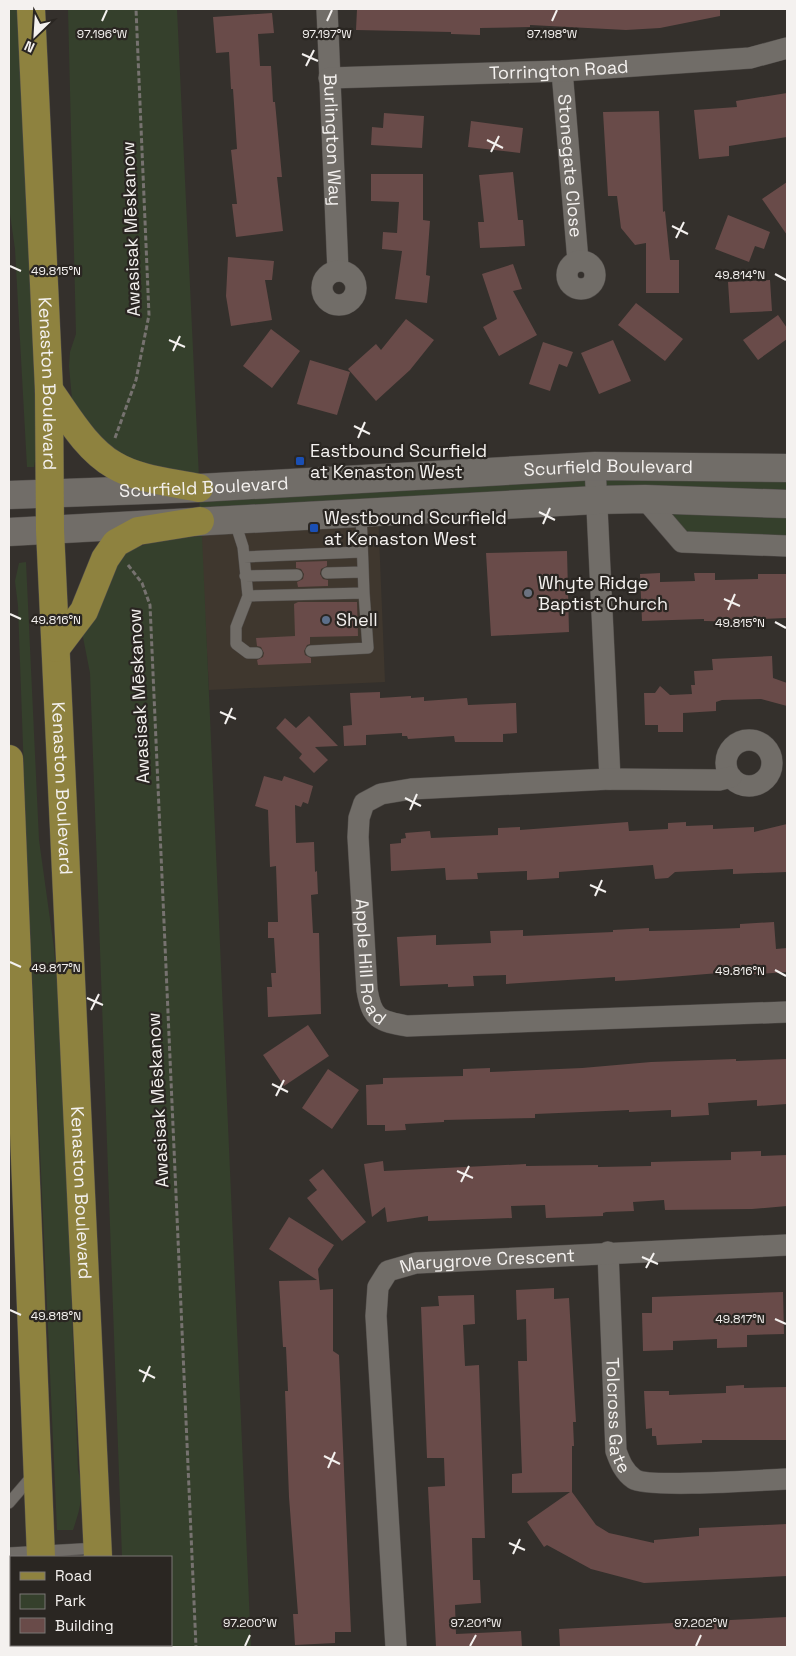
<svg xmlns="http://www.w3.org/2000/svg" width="796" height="1656" viewBox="0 0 796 1656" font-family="'Space Grotesk',sans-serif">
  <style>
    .built { fill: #3f372e }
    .green { fill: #35402c }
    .building { fill: #694b49 }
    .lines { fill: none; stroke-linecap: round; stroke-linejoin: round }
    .lane-casing { stroke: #504c49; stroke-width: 12 }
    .street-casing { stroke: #504c49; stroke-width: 22 }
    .secondary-casing { stroke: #504c49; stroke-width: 29 }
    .primary-casing { stroke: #504c49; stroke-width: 29 }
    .path { stroke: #76726f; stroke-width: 3; stroke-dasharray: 5 2.5; stroke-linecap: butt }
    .lane { stroke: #716d68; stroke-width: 11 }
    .street { stroke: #716d68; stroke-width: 21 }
    .secondary { stroke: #716d68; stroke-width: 28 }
    .primary { stroke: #8e823f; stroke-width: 28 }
    .ticks { fill: none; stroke: #f4f1ef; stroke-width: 2 }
    .transit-dot { fill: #1a4fb4; stroke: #2a2622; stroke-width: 2 }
    .worship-dot { fill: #6b7280; stroke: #2a2622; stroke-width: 2 }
    .service-dot { fill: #5c6f8a; stroke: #2a2622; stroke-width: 2 }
    .labels { text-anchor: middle; stroke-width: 4.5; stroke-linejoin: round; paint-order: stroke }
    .street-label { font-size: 18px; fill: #f4f1ef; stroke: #2a2622 }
    .poi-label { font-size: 18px; fill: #f4f1ef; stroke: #2a2622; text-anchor: start }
    .ticks-label { font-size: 12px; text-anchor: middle; fill: #f4f1ef; stroke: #2a2622; stroke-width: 4.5; stroke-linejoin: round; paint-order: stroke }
  </style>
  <rect width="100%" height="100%" fill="#34302c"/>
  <path class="built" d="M378,512L385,682L209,690L200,521Z"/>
  <path class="green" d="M9,9H18L38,441L34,467H27L15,249L9,207Z
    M68,9H177L199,478L121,461L77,414L72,399L69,366L70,352L76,334Z
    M787,468V546L682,542L645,499L200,521L199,488Z
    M202,536L251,1647H128V1645H171V1557H122L90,673L82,632L101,571L131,549L163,539Z
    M26,562L39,840L54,948L61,1031L78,1470C84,1495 81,1506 73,1530H57L27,858L18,606L15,581L19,563Z"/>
  <path class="building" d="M357,9H720V16L660,28L626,30L530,25V27L480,28V35L451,34V32L356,30Z
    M272,13L274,33L258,34L260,66H271L273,102H275L282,177H277L283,231L236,237L232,204H237L231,150L237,149L233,89H231L229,52L216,53L213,17Z
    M787,93V137L729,146V156L699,159L694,110L737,107L736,101Z
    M659,111L663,212L665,211L670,260H679V293H646V243L635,245L621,228L617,196H608L603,112Z
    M384,113L424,116L422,148L371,145L372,127L383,128Z
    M471,121L523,128L520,153L468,147Z
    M513,172L518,220H523L525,246L480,248L478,222H484L479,175Z
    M371,174H423V220L430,221L426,275L430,276L427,303L395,299L402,251L382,249L383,232L397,233L399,202L371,201Z
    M787,182V235L762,199Z
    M728,215L770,232L764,249L755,246L749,262L715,249Z
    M228,257L274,261L272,280H265L272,320L231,326L226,296Z
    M513,264L522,289L513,291L537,335L499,356L483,327L497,319L482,274Z
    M770,280L772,311L730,313L728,282Z
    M636,303L683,339L665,361L618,325Z
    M778,315L787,328V339L758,360L743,340Z
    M406,319L434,340L410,370L376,401L348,369L376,344L381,350Z
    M271,329L300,351L272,388L243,366Z
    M613,340L631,381L599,394L581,353Z
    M543,342L573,352L567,367L559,364L550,391L529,384Z
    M310,360L350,372L337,415L297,404Z
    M567,551L569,632L491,636L486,553Z
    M327,561V566L321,569L320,574L323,579L328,580V586L298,587L297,582L303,579L304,574L301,569L296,568V562Z
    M660,573V582L695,581L694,573H715V580L758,579V574H786V618L762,619V622L704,621V619L642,621L640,574Z
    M298,602H357L358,636L310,637V644L307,645L304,651L305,655L311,658V663L258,665L257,660L263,657L264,653L261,647L257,646L256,638L295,636L294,604Z
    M772,656L773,678L787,683V706L761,699L722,700L716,702V711L683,713V732H658V725H645L644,693H655L660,686L670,695L692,694L691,685H695L694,671L713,670L712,659Z
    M380,692V698L411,696V698L424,697V701L467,698L468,705L516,703L517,733L503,734V742H455L454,736L408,739L407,736H402V733L366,735V745L344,746L343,726L352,725L350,693Z
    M309,716L338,746L315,747L328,760L314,773L299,758L302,754L276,728L285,718L296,728Z
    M264,776L282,781L284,776L313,786L308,804L303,802L301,807L295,805L296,843L314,842L315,872L317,871L318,894L311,895L313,933H319L321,1014L268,1017L267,987H272L271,973H276L274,938H268V922H278L276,866L270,867L268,810L255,806Z
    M628,822L629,831L668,829V823L686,822V826L713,825V829L754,827V832L787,824V872L733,874V869L675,872L668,878L655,879L653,865L559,872V878L527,880V871L477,873L478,879L446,880L445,868L391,871L390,844L401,843V839L406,838L405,833L430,831L431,838L498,835V828L520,827V830Z
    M774,922L776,949L787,948V972L743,975V971L634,980L615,981V977L506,984V975L473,976L474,986L448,987V984L400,986L397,937L436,935V945L491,943L490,931L523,930V936L613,932V930L649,928V931L691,930L740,928V924Z
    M308,1025L329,1056L284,1086L263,1055Z
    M736,1059V1061L787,1059V1104L757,1106V1100L708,1103L709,1115L671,1117V1110L629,1112V1110L535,1114V1118L444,1120V1122L405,1124L406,1130L385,1131V1125H367L366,1085L383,1084V1078L463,1076V1069L490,1068V1072L582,1068L651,1062Z
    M328,1069L359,1090L332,1129L302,1108Z
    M761,1151V1156L787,1155V1206L752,1209L665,1210L664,1200L633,1202L634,1211L606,1212L603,1213V1216L546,1218L545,1205L511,1206L512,1218L428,1221V1216L387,1222L385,1207L372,1217L364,1164L383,1161L384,1171L526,1164V1166L598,1165V1167L651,1166V1162L731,1160V1152Z
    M323,1169L366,1222L342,1241L307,1198L317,1190L309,1180Z
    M289,1217L334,1245L318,1269L320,1290L333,1289V1351L339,1355L351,1632H335V1643L295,1645L293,1614H298L289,1497L285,1391H288L286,1347H283L279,1281L317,1280L269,1249Z
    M554,1288V1299L569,1298L576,1422H573L574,1446H572V1492L596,1525L609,1533L654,1543V1540L699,1536V1528L787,1524V1576L644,1583L591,1569L547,1545L544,1547L527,1522L570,1492L512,1493V1474L522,1473L518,1361H527L526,1319L517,1320L516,1290Z
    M783,1292L784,1334L747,1335V1347L717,1348V1339L673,1341V1350L643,1351L642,1313H652V1297Z
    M474,1295L475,1324L463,1325L465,1366L479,1365L485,1538H472L473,1580H480L481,1603L455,1605L456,1634L521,1631L522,1647H436L428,1487L445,1486L444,1458H427L421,1307L439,1306L438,1296Z
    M744,1385V1388L787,1387V1440H702V1443L657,1445L656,1436H652V1428L646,1429L644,1391H669V1395L726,1393V1386Z
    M787,1617V1647H560L559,1629Z"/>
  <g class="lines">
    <g class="lane-casing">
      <path id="lane" d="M234,519L243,547L248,596L364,593L361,512
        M244,557L361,552
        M327,573L363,572
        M245,576L297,575
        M248,596L236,627V644L248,653H257
        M311,651L368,648L364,593
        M9,1503L33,1475
        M9,1553L98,1548
        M9,1579H11
        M9,1622L11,1624"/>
    </g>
    <g class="street-casing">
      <g id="street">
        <path id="s1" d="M327,9L338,271"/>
        <path id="s2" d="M562,71L578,261"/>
        <path id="s3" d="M329,78L562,71L750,58L787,48"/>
        <circle cx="581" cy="275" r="14"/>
        <circle cx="339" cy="288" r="17"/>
        <path d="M595,466L610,779"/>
        <path d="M645,499L682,542L787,546"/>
        <circle cx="749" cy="763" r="23"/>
        <path id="s4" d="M731,777L719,780L610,779L411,789L381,794L364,803L359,818L358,837L367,990C372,1019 379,1021 407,1026L787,1012"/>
        <path id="s5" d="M608,1252L616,1451C620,1462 624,1472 634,1479C647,1488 764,1480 787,1479"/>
        <path id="s6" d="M396,1647L376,1316L378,1287L388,1271L416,1263L787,1245"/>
      </g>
    </g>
    <g class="secondary-casing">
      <g id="secondary">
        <path id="s7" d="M9,495L199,488L595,466L787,468"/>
        <path d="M9,532L597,500L645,499L787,504"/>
      </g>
    </g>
    <g class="primary-casing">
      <g id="primary">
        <path id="s8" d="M31,9L49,390L50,530L98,1557"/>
        <path d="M49,390C67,415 86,449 114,465C139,480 171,482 199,488"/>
        <path d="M56,648L84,611L105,559L116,543L138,531L200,521"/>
        <path d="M9,759L41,1557"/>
        <path d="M45,1645V1647"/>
        <path d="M102,1645L103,1647"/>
      </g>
    </g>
    <path class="path" d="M115,438L136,380L149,315L136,9
      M128,565L142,583L150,605L196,1647"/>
    <use href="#lane" class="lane"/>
    <use href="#street" class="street"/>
    <use href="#secondary" class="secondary"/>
    <use href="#primary" class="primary"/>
  </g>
  <path class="ticks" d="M102,21L107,10M327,21L332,10M552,21L557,10M302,54L318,61M306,66L314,50M487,140L503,148M491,152L499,136M672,226L688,234M676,238L684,222M10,266L21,271M775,274L786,280M169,340L185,347M173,351L180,336M354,426L370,434M358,438L365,422M539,512L555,520M543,524L550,508M724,599L740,606M728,610L735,594M10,614L21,619M775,622L786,628M220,712L236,719M225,724L232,708M405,798L421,806M410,810L417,794M590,885L606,892M595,896L602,880M10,962L21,967M775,970L786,976M87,998L103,1005M91,1010L99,994M272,1084L288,1092M276,1096L284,1080M457,1171L473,1178M461,1182L469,1166M642,1257L658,1264M646,1268L654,1253M10,1310L21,1315M775,1319L786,1324M139,1370L155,1378M143,1382L150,1366M324,1456L340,1464M328,1468L335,1452M509,1543L525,1550M513,1554L520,1539M245,1646L250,1635M470,1646L476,1635M696,1646L701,1635"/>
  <g class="transit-dot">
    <rect x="295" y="456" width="10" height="10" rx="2.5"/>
    <rect x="309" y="523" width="10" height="10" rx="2.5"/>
  </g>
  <circle class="worship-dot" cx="528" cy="593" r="5"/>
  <circle class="service-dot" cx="326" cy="620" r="5"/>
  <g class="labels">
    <g class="street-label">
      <text dy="6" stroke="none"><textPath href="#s3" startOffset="230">Torrington Road</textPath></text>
      <text dy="6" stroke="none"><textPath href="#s1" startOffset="131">Burlington Way</textPath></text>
      <text dy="6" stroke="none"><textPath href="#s2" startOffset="95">Stonegate Close</textPath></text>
      <text transform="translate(131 229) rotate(-92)" y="6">Awasisak Mēskanow</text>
      <text dy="6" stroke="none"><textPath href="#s8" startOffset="375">Kenaston Boulevard</textPath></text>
      <text dy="6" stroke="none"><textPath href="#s7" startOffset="600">Scurfield Boulevard</textPath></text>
      <text dy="6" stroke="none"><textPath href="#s7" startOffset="195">Scurfield Boulevard</textPath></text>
      <text transform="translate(139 696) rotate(-93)" y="6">Awasisak Mēskanow</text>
      <text dy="6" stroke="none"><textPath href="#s8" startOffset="780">Kenaston Boulevard</textPath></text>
      <text dy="6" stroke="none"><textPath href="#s4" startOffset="531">Apple Hill Road</textPath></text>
      <text transform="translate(158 1100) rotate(-93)" y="6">Awasisak Mēskanow</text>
      <text dy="6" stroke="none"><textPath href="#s8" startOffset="1185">Kenaston Boulevard</textPath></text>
      <text dy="6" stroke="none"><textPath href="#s6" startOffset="480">Marygrove Crescent</textPath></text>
      <text dy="6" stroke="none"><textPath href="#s5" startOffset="164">Tolcross Gate</textPath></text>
    </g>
    <g class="poi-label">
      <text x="310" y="457">Eastbound Scurfield<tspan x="310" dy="21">at Kenaston West</tspan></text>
      <text x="324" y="524">Westbound Scurfield<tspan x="324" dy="21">at Kenaston West</tspan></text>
      <text x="538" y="589">Whyte Ridge<tspan x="538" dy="21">Baptist Church</tspan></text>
      <text x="336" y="626">Shell</text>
    </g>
  </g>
  <g class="ticks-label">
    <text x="327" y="38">97.197°W</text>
    <text x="552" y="38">97.198°W</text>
    <text x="102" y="38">97.196°W</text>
    <text x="56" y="275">49.815°N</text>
    <text x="740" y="279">49.814°N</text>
    <text x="56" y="624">49.816°N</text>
    <text x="740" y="627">49.815°N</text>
    <text x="56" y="972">49.817°N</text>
    <text x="740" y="975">49.816°N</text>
    <text x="56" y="1320">49.818°N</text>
    <text x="740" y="1323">49.817°N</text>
    <text x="250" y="1627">97.200°W</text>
    <text x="476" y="1627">97.201°W</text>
    <text x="701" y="1627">97.202°W</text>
  </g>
  <rect width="796" height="1656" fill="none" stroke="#f4f1ef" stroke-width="20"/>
  <rect x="10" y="1556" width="162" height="90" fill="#2a2622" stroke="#7b7774"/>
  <rect x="20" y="1572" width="25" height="8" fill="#8e823f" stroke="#7b7774"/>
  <text x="55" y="1581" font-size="15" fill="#f4f1ef">Road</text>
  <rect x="20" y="1594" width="25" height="15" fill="#35402c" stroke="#7b7774"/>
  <text x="55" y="1606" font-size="15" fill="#f4f1ef">Park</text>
  <rect x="20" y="1618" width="25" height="15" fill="#694b49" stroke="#7b7774"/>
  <text x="55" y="1631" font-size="15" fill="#f4f1ef">Building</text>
  <g transform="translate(35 35) rotate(205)" stroke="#2a2622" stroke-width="4" paint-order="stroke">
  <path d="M0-4L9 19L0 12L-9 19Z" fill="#f4f1ef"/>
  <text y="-8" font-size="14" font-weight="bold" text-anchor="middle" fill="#f4f1ef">N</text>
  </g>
</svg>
